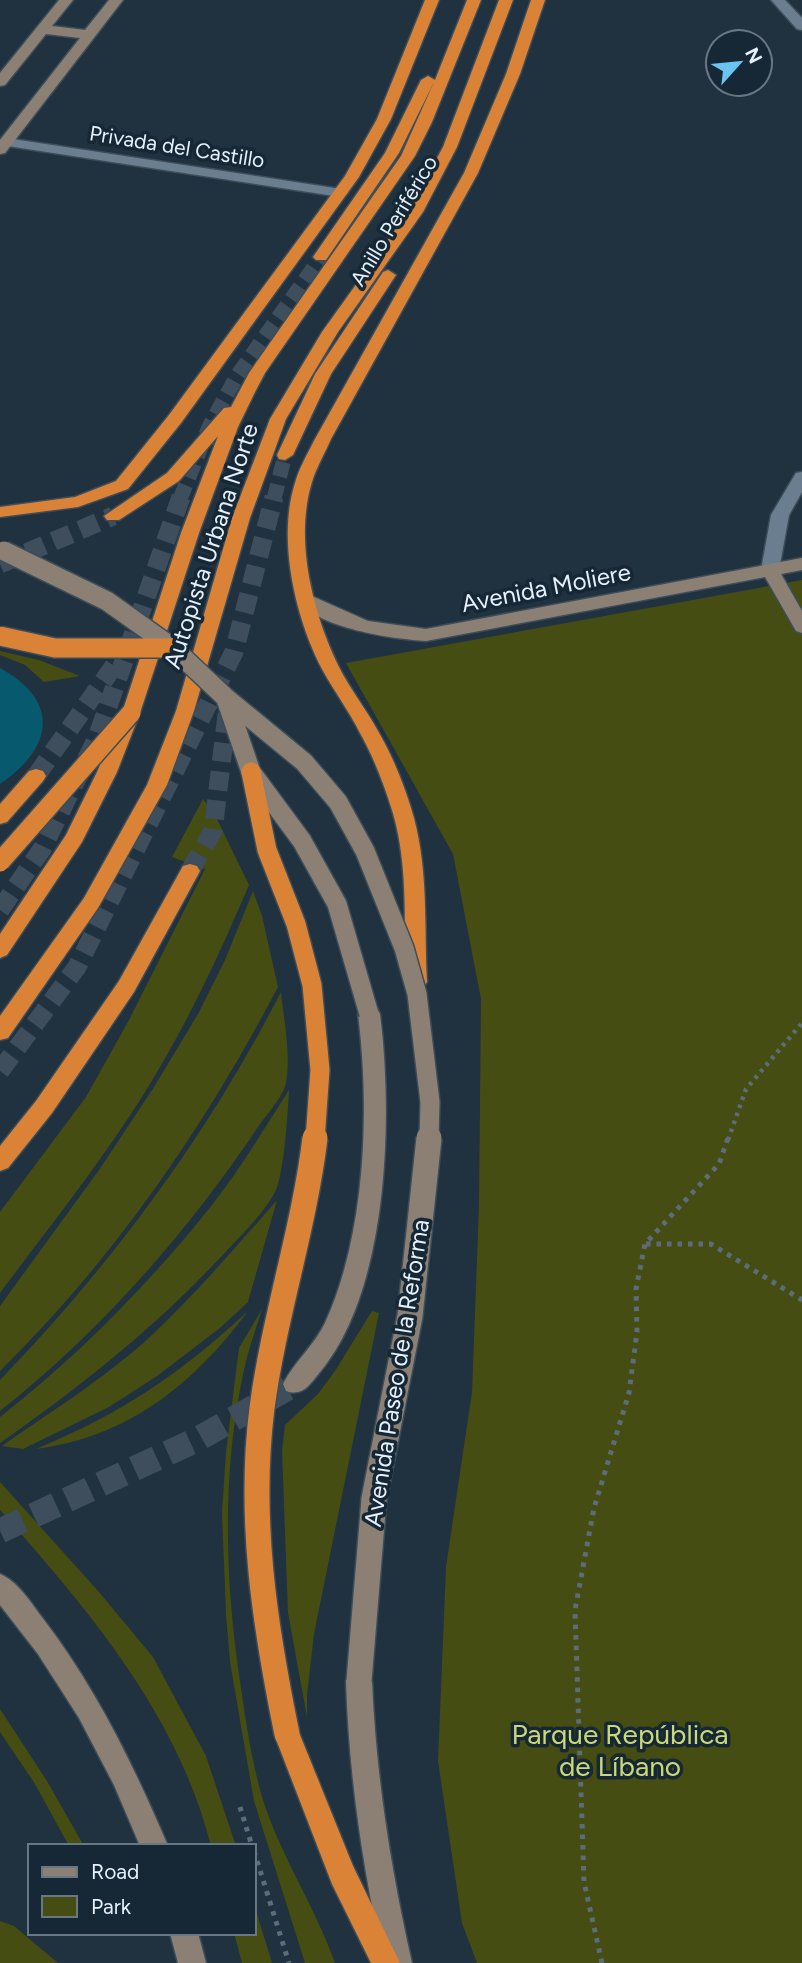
<svg xmlns="http://www.w3.org/2000/svg" width="802" height="1963" viewBox="0 0 802 1963" font-family="Figtree,sans-serif">
  <style>
    .green { fill: #454d13 }
    .water { fill: #075a6d }
    .lines { fill: none; stroke-linecap: round; stroke-linejoin: round }
    .secondary-tunnel { stroke: #3e4e5c; stroke-width: 25; stroke-dasharray: 25 12; stroke-linecap: butt }
    .highway-tunnel-far1 { stroke: #3e4e5c; stroke-width: 15; stroke-dasharray: 15 8; stroke-linecap: butt }
    .highway-tunnel { stroke: #3e4e5c; stroke-width: 19; stroke-dasharray: 19 10; stroke-linecap: butt }
    .street-casing { stroke: #3d4d59; stroke-width: 3 }
    .secondary-casing { stroke: #3d4d59; stroke-width: 3 }
    .highway-casing { stroke: #3d4d59; stroke-width: 3 }
    .path-far1 { stroke: #5d6c79; stroke-width: 4.5; stroke-dasharray: 3.5 5; stroke-linecap: butt }
    .path { stroke: #5d6c79; stroke-width: 5; stroke-dasharray: 4.5 6; stroke-linecap: butt }
    .street { fill: #6a7e8f; fill-rule: evenodd }
    .secondary { fill: #8c8075; fill-rule: evenodd }
    .highway { fill: #da8337; fill-rule: evenodd }
    .secondary-bridge-far1-casing { stroke: #3d4d59; stroke-width: 22; stroke-linecap: butt }
    .secondary-bridge-casing { stroke: #3d4d59; stroke-width: 28; stroke-linecap: butt }
    .highway-bridge-far1-casing { stroke: #3d4d59; stroke-width: 22; stroke-linecap: butt }
    .highway-bridge-casing { stroke: #3d4d59; stroke-width: 28; stroke-linecap: butt }
    .secondary-bridge-far1 { stroke: #8c8075; stroke-width: 19 }
    .secondary-bridge { stroke: #8c8075; stroke-width: 25 }
    .highway-bridge-far1 { stroke: #da8337; stroke-width: 19 }
    .highway-bridge { stroke: #da8337; stroke-width: 25 }
    .labels { text-anchor: middle; stroke-width: 7; stroke-linejoin: round; paint-order: stroke }
    .far-street-label { font-size: 21px; fill: #e5f0fa; stroke: #162736 }
    .street-label { font-size: 24px; fill: #e5f0fa; stroke: #162736 }
    .near-park-label { font-size: 28px; fill: #cad976; stroke: #162736 }
  </style>
  <rect width="100%" height="100%" fill="#203140"/>
  <path class="green" d="M802,580V1963H477L462,1923L438,1761L446,1567L472,1392L479,1206L481,999L453,854L346,663Z
    M0,651L39,660L80,676L44,682L25,665L0,655Z
    M203,799L215,815L249,885C223,946 196,1005 163,1062C116,1144 56,1218 0,1293V1212L86,1097L129,1020L205,869L172,857Z
    M253,891L262,916L278,987C204,1128 114,1259 0,1371V1306L99,1170L154,1087L198,1014L225,960Z
    M281,992C284,1021 291,1054 286,1083C283,1097 266,1115 258,1127C187,1233 100,1332 0,1411V1380C112,1264 207,1136 281,992Z
    M289,1090C288,1110 284,1179 274,1194C260,1218 237,1239 219,1259C153,1329 79,1388 0,1443V1417C78,1356 150,1283 212,1205C240,1169 264,1129 289,1090Z
    M277,1200L248,1302L220,1328L157,1376L109,1407L23,1449L2,1446C53,1410 107,1377 153,1334C197,1292 237,1246 277,1200Z
    M262,1309C256,1329 248,1350 244,1370C221,1474 225,1584 241,1688C246,1724 252,1762 262,1797C280,1855 315,1906 335,1963H305L254,1801L230,1662L226,1615L222,1512L226,1452L239,1348Z
    M248,1311C193,1385 128,1437 36,1449C122,1413 179,1375 248,1311Z
    M372,1311L379,1313L314,1634L307,1695V1717L288,1613L282,1451L285,1425L318,1394L335,1371Z
    M0,1482L99,1592L153,1657L206,1756L236,1846H211C177,1713 89,1611 0,1510Z
    M0,1709L47,1781L84,1846H69L35,1784L0,1732Z
    M254,1904L272,1963H242L234,1933H254Z
    M0,1921L14,1926L58,1963H0Z"/>
  <path class="water" d="M0,668C60,701 54,747 0,784Z"/>
  <g class="lines">
    <path class="secondary-tunnel" d="M0,1531L196,1440L295,1384"/>
    <path class="highway-tunnel-far1" d="M180,499L210,425L237,376L321,257
      M274,499L285,455"/>
    <path class="highway-tunnel" d="M0,564L113,516
      M36,776L114,666
      M190,871L213,831L229,698
      M0,910L42,849L97,738L181,497
      M0,1071L77,967L234,652L274,497"/>
    <g class="street-casing">
      <path id="street" d="M771,0H785L802,18V30L797,29Z
        M6,138L341,189L348,193L341,197L1,145L0,140Z
        M802,472V492L789,515L779,570L776,574H764L761,570L771,515L796,473Z"/>
    </g>
    <g class="secondary-casing">
      <path id="secondary" d="M59,0H73L52,26L85,30L109,0H123L5,153L0,154V140L80,38L46,34L5,85L0,86V73Z
        M802,558V570L781,574L802,611V633L796,631L765,577L426,641C392,639 317,628 296,599L305,593L368,621L426,629Z
        M369,1006L377,1008L380,1014C393,1117 389,1289 320,1372C310,1384 303,1397 286,1391L283,1384C294,1362 314,1346 325,1323C366,1233 370,1110 358,1014L361,1008Z
        M0,1574C17,1581 30,1601 41,1616C95,1686 133,1764 168,1846H140L114,1785L79,1718L38,1654L0,1605Z
        M359,1669L368,1672L372,1681C376,1777 391,1870 412,1963H384C363,1870 349,1777 346,1681L350,1672Z
        M170,1933H198L206,1963H178Z"/>
    </g>
    <g class="highway-casing">
      <path id="highway" d="M425,0H439L391,119L359,177L181,423L128,489L78,507L0,517V507L75,497L116,481L169,415L345,176L377,119Z
        M467,0H481L432,122L415,156L265,373L255,392L238,427L199,533L140,713L117,772L82,842L7,955L0,958V934L66,835L97,772L122,713L181,533L218,436L179,481L119,520H107L104,516L167,473L224,408L231,407L249,373L401,156L434,82L399,153L326,260H316L313,257L385,153L421,80L428,76L435,80Z
        M499,0H513L457,147L423,212L338,332L286,419L250,518L194,711L167,785L98,908L8,1038L0,1040V1016L84,898L147,785L176,711L232,518L270,419L322,332L408,212L443,147Z
        M531,0H545L520,74L478,173L331,439C325,453 316,468 312,482C294,540 313,614 339,667C350,689 366,709 378,731C392,755 403,782 411,808C429,864 424,925 427,982L423,988L416,990L409,988L405,982C404,925 409,862 391,807C383,782 373,756 360,733C349,711 334,691 322,669C295,618 277,538 295,483C299,468 308,453 315,439L464,173L506,74Z
        M388,270L396,275L331,374L293,455L285,460L279,459L277,455L315,374L383,272Z
        M36,769L43,771L46,776L43,781L7,822L0,824V804L29,771Z
        M190,864L197,866L200,871L134,992L52,1113L8,1168L0,1171V1146L36,1101L119,981L183,866Z
        M287,1721L296,1725L353,1866L400,1963H371L332,1884L274,1734L278,1725Z"/>
    </g>
    <path class="path-far1" d="M728,1140L746,1089L802,1023"/>
    <path class="path" d="M646,1244H711L802,1300
      M240,1807L252,1846
      M254,1851L289,1963
      M602,1963L584,1882L575,1610L594,1508L629,1393L637,1332L636,1289L645,1244L719,1164L728,1138"/>
    <use href="#street" class="street"/>
    <use href="#secondary" class="secondary"/>
    <use href="#highway" class="highway"/>
    <g class="secondary-bridge-far1-casing">
      <path id="secondary-bridge-far1" d="M4,551L107,601L173,648L225,697L304,762L338,802L365,851L404,948L417,994L430,1102L429,1140
        M226,699L251,772L302,841L337,904L369,1014"/>
    </g>
    <g class="secondary-bridge-casing">
      <path id="secondary-bridge" d="M359,1681L374,1499L410,1316L429,1138"/>
    </g>
    <g class="highway-bridge-far1-casing">
      <path id="highway-bridge-far1" d="M0,636L55,648H173
        M251,772L267,850L296,924L312,985L320,1070L315,1140
        M0,862L131,713"/>
    </g>
    <g class="highway-bridge-casing">
      <path id="highway-bridge" d="M287,1734C265,1627 248,1518 262,1408C274,1317 304,1229 315,1138"/>
    </g>
    <use href="#secondary-bridge-far1" class="secondary-bridge-far1"/>
    <use href="#secondary-bridge" class="secondary-bridge"/>
    <use href="#highway-bridge-far1" class="highway-bridge-far1"/>
    <use href="#highway-bridge" class="highway-bridge"/>
  </g>
  <g class="labels">
    <g class="far-street-label">
      <text transform="translate(177 147) rotate(9)" y="7">Privada del Castillo</text>
      <text transform="translate(394 221) rotate(-59)" y="7">Anillo Periférico</text>
    </g>
    <g class="street-label">
      <text transform="translate(211 546) rotate(-72)" y="8">Autopista Urbana Norte</text>
      <text transform="translate(546 588) rotate(-11)" y="8">Avenida Moliere</text>
      <text transform="translate(397 1373) rotate(-81)" y="8">Avenida Paseo de la Reforma</text>
    </g>
    <g class="near-park-label">
      <text x="620" y="1744">Parque República<tspan x="620" dy="32">de Líbano</tspan></text>
    </g>
  </g>
  <rect x="28" y="1844" width="228" height="91" fill="#162736" stroke="#697784" stroke-width="2"/>
  <rect x="42" y="1867" width="35" height="10" fill="#8c8075" stroke="#697784" stroke-width="2"/>
  <text x="91" y="1879" font-size="21" fill="#e5f0fa">Road</text>
  <rect x="42" y="1896" width="35" height="21" fill="#454d13" stroke="#697784" stroke-width="2"/>
  <text x="91" y="1914" font-size="21" fill="#e5f0fa">Park</text>
  <g transform="translate(739 63) rotate(63)"><circle r="33" fill="#162736" stroke="#697784" stroke-width="2"/>
  <path d="M0-5L12 26L0 18L-12 26Z" fill="#6bc3f2"/>
  <text y="-10" font-size="19" font-weight="bold" text-anchor="middle" fill="#e5f0fa">N</text>
  </g>
</svg>
